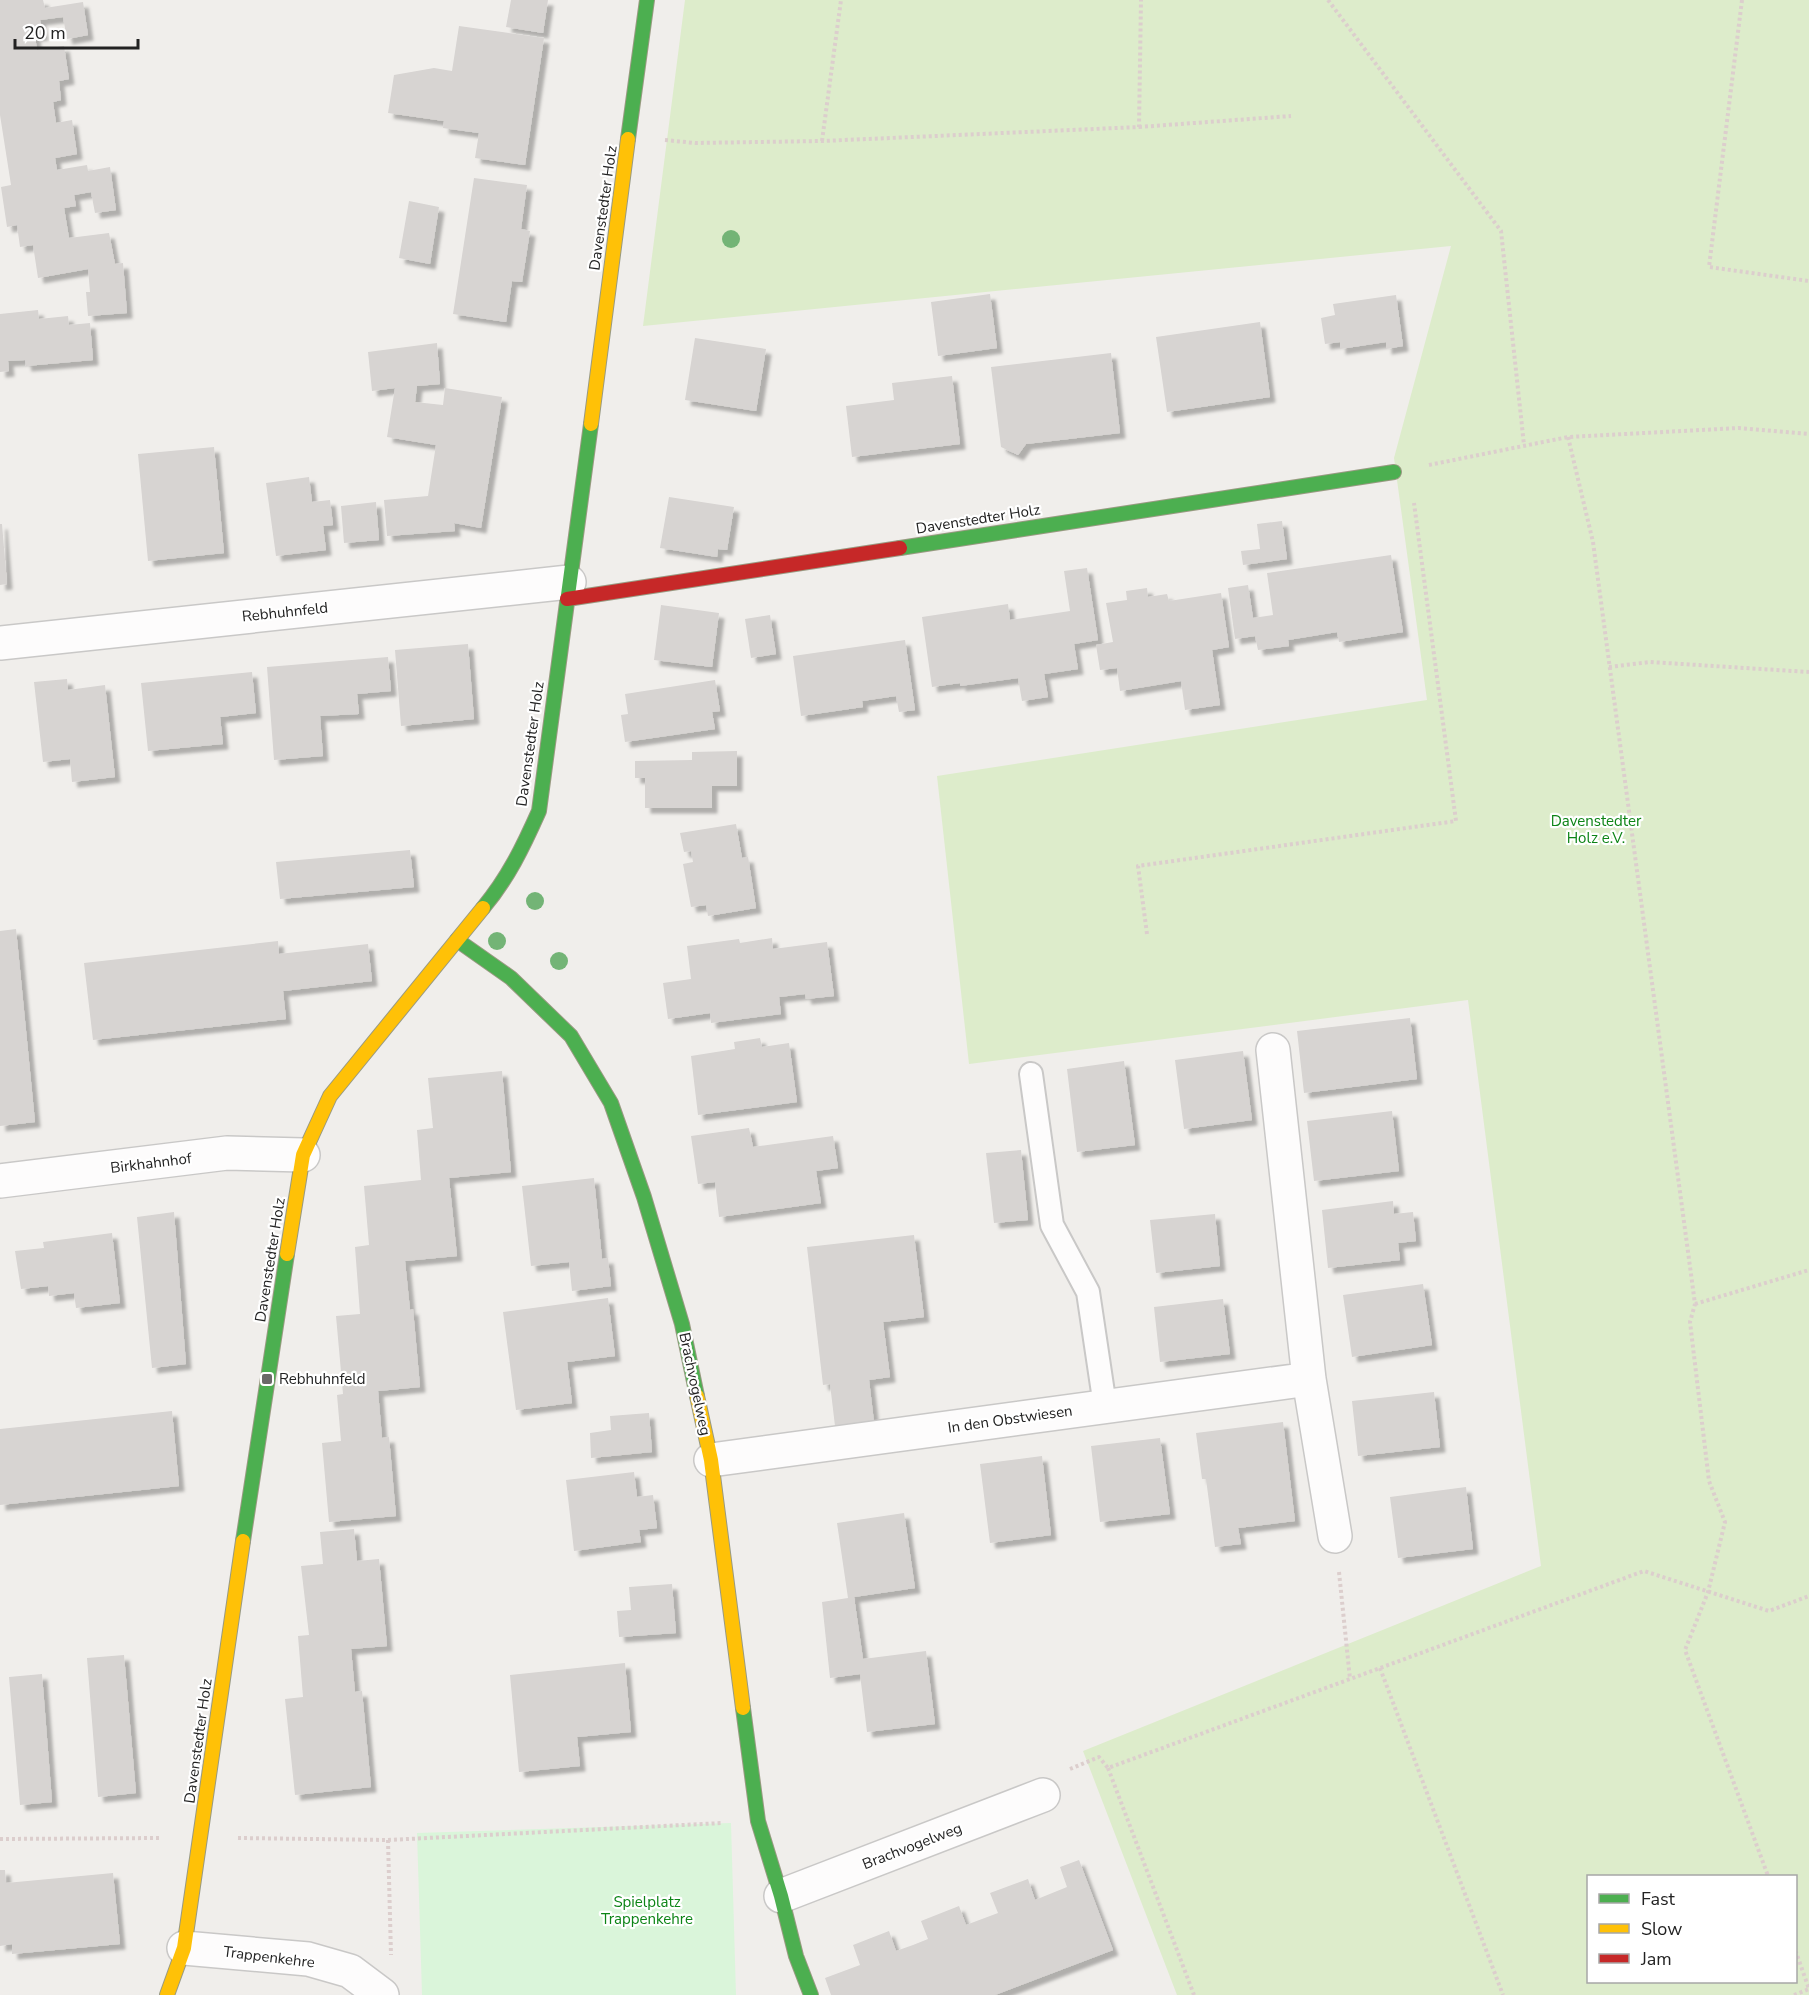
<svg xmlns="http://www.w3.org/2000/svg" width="1809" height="1995" viewBox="0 0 1809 1995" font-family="'Nunito Sans',sans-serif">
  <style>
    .grass { fill: #ddeccb; fill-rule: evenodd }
    .park { fill: #daf5da }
    .building { fill: #d7d4d2; filter: url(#shadow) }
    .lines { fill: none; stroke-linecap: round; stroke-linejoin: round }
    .lane-casing { stroke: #c9c8c7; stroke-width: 26 }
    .street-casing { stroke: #c9c8c7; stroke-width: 36 }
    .fast-casing { stroke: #999a82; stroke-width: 16 }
    .slow-casing { stroke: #999a82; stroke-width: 16 }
    .jam-casing { stroke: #999a82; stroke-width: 16 }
    .path { stroke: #dccecd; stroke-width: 4; stroke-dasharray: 3 3; stroke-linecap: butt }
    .lane { stroke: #fdfcfc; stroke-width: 22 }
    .street { stroke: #fdfcfc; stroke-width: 33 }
    .fast { stroke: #4caf50; stroke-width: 14 }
    .slow { stroke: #ffc107; stroke-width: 14 }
    .jam { stroke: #c62828; stroke-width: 14 }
    .tree { fill: #73b476 }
    .poi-dot { fill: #6a6968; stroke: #fff; stroke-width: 2 }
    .labels { text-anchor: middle; stroke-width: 4.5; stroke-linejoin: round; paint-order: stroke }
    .street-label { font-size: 15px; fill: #222; stroke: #fff }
    .park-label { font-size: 15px; fill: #0c8416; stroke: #fff }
    .poi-label { font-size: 15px; fill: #222; stroke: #fff; text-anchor: start }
  </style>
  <defs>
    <filter id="shadow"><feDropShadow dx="5.5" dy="5.5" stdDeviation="1.5" flood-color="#0004"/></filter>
  </defs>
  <rect width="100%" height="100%" fill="#f0eeeb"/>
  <path class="grass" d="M685,0H1809V1995H1177L1083,1751L1541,1566L1468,1000L969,1064L937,776L1427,700L1394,458L1451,246L643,326ZM1588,1876H1796V1982H1588Z"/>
  <path class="park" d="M731,1823L736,1995H422L417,1833Z"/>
  <path class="building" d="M0,0H43L45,8L83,2L88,35L67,39L63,17L40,20L43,35L35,36L37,50L64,46L69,79L59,81L61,100L53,102L56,123L72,120L77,154L55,158L57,170L87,165L88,171L110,167L116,210L95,213L91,192L74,195L76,206L64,208L69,238L109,233L115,264L123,263L127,313L88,316L86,292H90L88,269L38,278L33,245L20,247L17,225L7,227L1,187L11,185L0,115Z
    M511,0H548L543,33L506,27Z
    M459,26L544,38L525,165L475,158L479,133L443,128L444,121L388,113L394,75L434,68L452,71Z
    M474,178L527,185L521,229L530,231L526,257L522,282L512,281L506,322L453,314Z
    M409,201L439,207L430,264L399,258Z
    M990,294L997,348L938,356L931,302Z
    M1396,295L1403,346L1386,349V342L1340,349V342L1325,344L1321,318L1335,315L1333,304Z
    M38,310L39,319L68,316L69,325L90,323L93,360L26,366L25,360L8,361L9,371L0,372V314Z
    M1260,322L1270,397L1167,412L1156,337Z
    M695,338L766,349L756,411L685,400Z
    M437,343L440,384L417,386L415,402L443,405L445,388L502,397L481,528L454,523L455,531L387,536L384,500L428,496L436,445L387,437L395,388L372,391L368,352Z
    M1111,353L1120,433L1026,444L1018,455L1001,447L991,367Z
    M952,376L960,444L852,457L846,406L894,400L892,383Z
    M214,447L224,553L148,561L138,454Z
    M309,477L312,502L330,500L333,525L323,526L326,550L276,556L266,483Z
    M669,497L734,507L727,550L718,549L717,557L660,548Z
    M376,502L379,540L344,543L341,506Z
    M1282,521L1287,559L1243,565L1241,551L1260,549L1257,524Z
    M0,524H2L7,584L0,585Z
    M1391,555L1403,632L1339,642L1337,632L1288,640L1289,646L1258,650L1255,636L1235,639L1228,588L1248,585L1253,618L1273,615L1267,573Z
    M1087,568L1098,640L1074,644L1078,669L1044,674L1048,697L1022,701L1018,678L960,686V683L932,687L922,617L1008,604L1010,620L1070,611L1064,571Z
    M1147,588L1148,597L1167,594L1169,601L1221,593L1229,647L1212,650L1220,705L1185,710L1181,681L1120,691L1117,668L1100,670L1096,645L1113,642L1106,603L1127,600L1126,591Z
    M661,605L719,613L712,667L654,660Z
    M770,615L776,654L751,658L745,619Z
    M905,640L915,710L899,712L896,696L862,701L863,707L801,716L793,656Z
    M468,644L474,719L401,726L395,650Z
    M388,657L391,691L357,694L359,714L320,716L323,756L274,760L267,667Z
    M252,672L256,713L220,717L223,744L148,751L141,683Z
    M67,679L68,690L105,685L115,777L72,782L70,759L43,762L34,682Z
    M715,680L720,711L712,712L715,729L625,742L621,715L628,714L625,694Z
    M737,751V786H712V808H645V778H635V761L692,760V752Z
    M736,824L742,858L748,857L756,908L708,916L706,905L691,907L683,864L693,862L691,851L684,852L680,833Z
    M410,850L414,887L280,899L276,862Z
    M16,929L35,1122L0,1126V931Z
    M772,938L773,949L827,942L834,996L806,999L805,994L779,997L781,1014L711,1023L710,1013L668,1019L663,983L691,979L687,946L739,939L740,943Z
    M278,941L279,954L368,944L372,981L283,991L286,1019L93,1040L84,963Z
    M1410,1018L1417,1079L1304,1093L1297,1031Z
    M760,1038L762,1047L789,1043L797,1102L698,1115L691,1056L735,1049L734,1042Z
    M1243,1051L1252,1120L1184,1129L1175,1060Z
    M1124,1061L1135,1145L1077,1152L1067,1069Z
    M502,1071L511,1172L449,1178L457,1256L405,1261L410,1310L413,1309L420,1387L378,1391L382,1438L389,1437L396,1516L329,1522L322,1443L341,1441L337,1395L343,1394L336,1316L360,1314L355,1247L369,1245L364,1186L421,1180L417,1130L433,1128L428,1078Z
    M1392,1111L1399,1171L1314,1181L1307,1121Z
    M749,1128L753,1147L833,1136L838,1168L816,1171L821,1203L719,1217L715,1182L698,1184L691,1136Z
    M1021,1150L1028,1220L994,1223L986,1153Z
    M594,1178L602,1259L608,1258L611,1286L572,1291L569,1262L531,1266L522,1186Z
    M1393,1201L1394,1214L1413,1212L1416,1241L1398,1243L1400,1260L1328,1268L1322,1210Z
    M174,1212L186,1364L152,1368L137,1217Z
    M1215,1214L1220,1266L1156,1273L1150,1220Z
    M112,1233L120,1303L76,1308L74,1293L49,1296L48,1286L21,1289L15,1251L44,1248L43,1242Z
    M914,1235L924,1317L883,1322L890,1377L869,1380L874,1422L835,1426L830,1384L823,1385L807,1247Z
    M1423,1284L1432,1345L1352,1357L1343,1295Z
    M608,1298L615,1356L567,1362L572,1403L516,1410L503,1312Z
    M1223,1299L1230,1354L1160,1362L1154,1307Z
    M1434,1392L1440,1447L1358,1456L1352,1401Z
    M172,1411L179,1486L0,1505V1429Z
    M649,1413L652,1452L591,1458L590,1433L611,1430L610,1416Z
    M1283,1422L1295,1521L1238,1528L1241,1544L1215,1547L1206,1479H1202L1196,1433Z
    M1160,1438L1170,1514L1100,1522L1091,1446Z
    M1042,1456L1051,1535L990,1543L980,1464Z
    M634,1472L637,1497L653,1495L657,1528L639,1530L641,1542L574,1551L566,1480Z
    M1466,1487L1473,1549L1398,1558L1390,1497Z
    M904,1513L915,1588L854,1597L863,1659L926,1651L935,1724L867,1732L860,1674L830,1678L822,1602L848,1598L837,1523Z
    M354,1529L357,1561L379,1559L387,1646L351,1649L355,1692L362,1691L371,1787L295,1795L285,1699L303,1697L298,1636L309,1635L301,1566L323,1564L320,1532Z
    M672,1584L676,1633L619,1637L617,1611L631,1610L629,1587Z
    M124,1655L136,1793L98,1797L87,1658Z
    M625,1663L631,1732L577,1737L580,1766L519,1772L510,1675Z
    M42,1674L52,1802L20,1805L9,1677Z
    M1079,1860L1113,1950L995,1995H831L825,1978L860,1965L853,1945L889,1931L896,1951L913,1945L928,1939L921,1921L959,1906L966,1925L998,1913L990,1893L1028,1879L1035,1900L1067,1887L1060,1867Z
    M0,1870H5L6,1883L113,1873L120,1944L12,1954V1944L0,1946Z"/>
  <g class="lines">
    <g class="lane-casing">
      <path id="lane" d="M1031,1074L1052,1225L1088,1292L1105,1406"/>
    </g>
    <g class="street-casing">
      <path id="street" d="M0,643L569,582
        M1273,1050L1309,1379L1335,1536
        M0,1181L227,1153L303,1155
        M711,1460L1309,1379
        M781,1896L1043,1795
        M184,1948L308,1959L350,1971L382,1995"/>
    </g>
    <g class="fast-casing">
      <path id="fast" d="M628,139L647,0
        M900,548L1394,472
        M483,908C508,878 523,847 539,811L591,424
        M457,940L511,978L571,1036L611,1103L644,1197L682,1324L697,1396
        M243,1541L287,1254
        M743,1708L758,1821L781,1896L796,1956L811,1995"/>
    </g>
    <g class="slow-casing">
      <path id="slow" d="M591,424L628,139
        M287,1254L303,1155L330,1096L483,908
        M697,1396L711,1460L743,1708
        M167,1995L184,1948L243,1541"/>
    </g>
    <g class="jam-casing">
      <path id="jam" d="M567,599L900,548"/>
    </g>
    <path class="path" d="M1328,0L1501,231L1524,445
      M1742,0L1709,267L1809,281
      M1139,127L1291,116
      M665,140L695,143L822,141L1139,127L1141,0
      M822,141L841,0
      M1568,437L1593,542L1695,1304L1690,1322L1709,1481L1725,1522L1708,1592L1685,1650L1768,1876
      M1429,465L1568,437L1739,428L1809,434
      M1609,667L1650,662L1809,672
      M1147,934L1138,866L1456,821L1414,503
      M1695,1304L1809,1270
      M1339,1572L1350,1679
      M1380,1668L1503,1995
      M1108,1768L1194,1995
      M1070,1769L1099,1757L1108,1768L1644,1571L1769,1611L1809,1596
      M238,1838L388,1840L722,1823
      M0,1839L161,1838
      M388,1840L391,1955
      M1794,1995L1809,1989L1796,1952"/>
    <use href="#lane" class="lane"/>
    <use href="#street" class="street"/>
    <use href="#fast" class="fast"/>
    <use href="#slow" class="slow"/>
    <use href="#jam" class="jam"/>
  </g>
  <g class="tree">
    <circle cx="731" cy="239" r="9"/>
    <circle cx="535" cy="901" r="9"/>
    <circle cx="497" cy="941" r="9"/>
    <circle cx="559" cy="961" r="9"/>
  </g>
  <rect class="poi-dot" x="261" y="1373" width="12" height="12" rx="3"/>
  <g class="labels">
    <g class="street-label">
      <text transform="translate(603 208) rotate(-82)" y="5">Davenstedter Holz</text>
      <text transform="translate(978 519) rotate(-9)" y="5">Davenstedter Holz</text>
      <text transform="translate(285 612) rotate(-6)" y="5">Rebhuhnfeld</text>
      <text transform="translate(530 744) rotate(-82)" y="5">Davenstedter Holz</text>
      <text transform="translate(151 1163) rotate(-7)" y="5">Birkhahnhof</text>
      <text transform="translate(270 1260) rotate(-81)" y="5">Davenstedter Holz</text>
      <text transform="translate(695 1384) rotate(78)" y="5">Brachvogelweg</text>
      <text transform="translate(1010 1419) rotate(-8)" y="5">In den Obstwiesen</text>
      <text transform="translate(198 1741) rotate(-82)" y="5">Davenstedter Holz</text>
      <text transform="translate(912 1846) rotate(-21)" y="5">Brachvogelweg</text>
      <text transform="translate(269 1957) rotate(7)" y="5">Trappenkehre</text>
    </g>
    <g class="park-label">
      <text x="1596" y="826">Davenstedter<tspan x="1596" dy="17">Holz e.V.</tspan></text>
      <text x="647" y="1907">Spielplatz<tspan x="647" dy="17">Trappenkehre</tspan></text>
    </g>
    <g class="poi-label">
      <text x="279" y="1384">Rebhuhnfeld</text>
    </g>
  </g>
  <rect x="1587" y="1875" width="210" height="108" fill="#ffffff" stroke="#a7a7a7" stroke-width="1.5"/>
  <rect x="1599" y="1894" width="30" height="9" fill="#4caf50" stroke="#a7a7a7" stroke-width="1.5"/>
  <text x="1641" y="1905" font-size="18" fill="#222222">Fast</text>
  <rect x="1599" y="1924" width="30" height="9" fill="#ffc107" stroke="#a7a7a7" stroke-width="1.5"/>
  <text x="1641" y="1935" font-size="18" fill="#222222">Slow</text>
  <rect x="1599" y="1954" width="30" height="9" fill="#c62828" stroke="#a7a7a7" stroke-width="1.5"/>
  <text x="1641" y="1965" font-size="18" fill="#222222">Jam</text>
  <path d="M15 39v9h123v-9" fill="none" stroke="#222222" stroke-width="3"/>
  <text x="24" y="39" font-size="18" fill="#222222" stroke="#ffffff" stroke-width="4.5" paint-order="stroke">20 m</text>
</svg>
